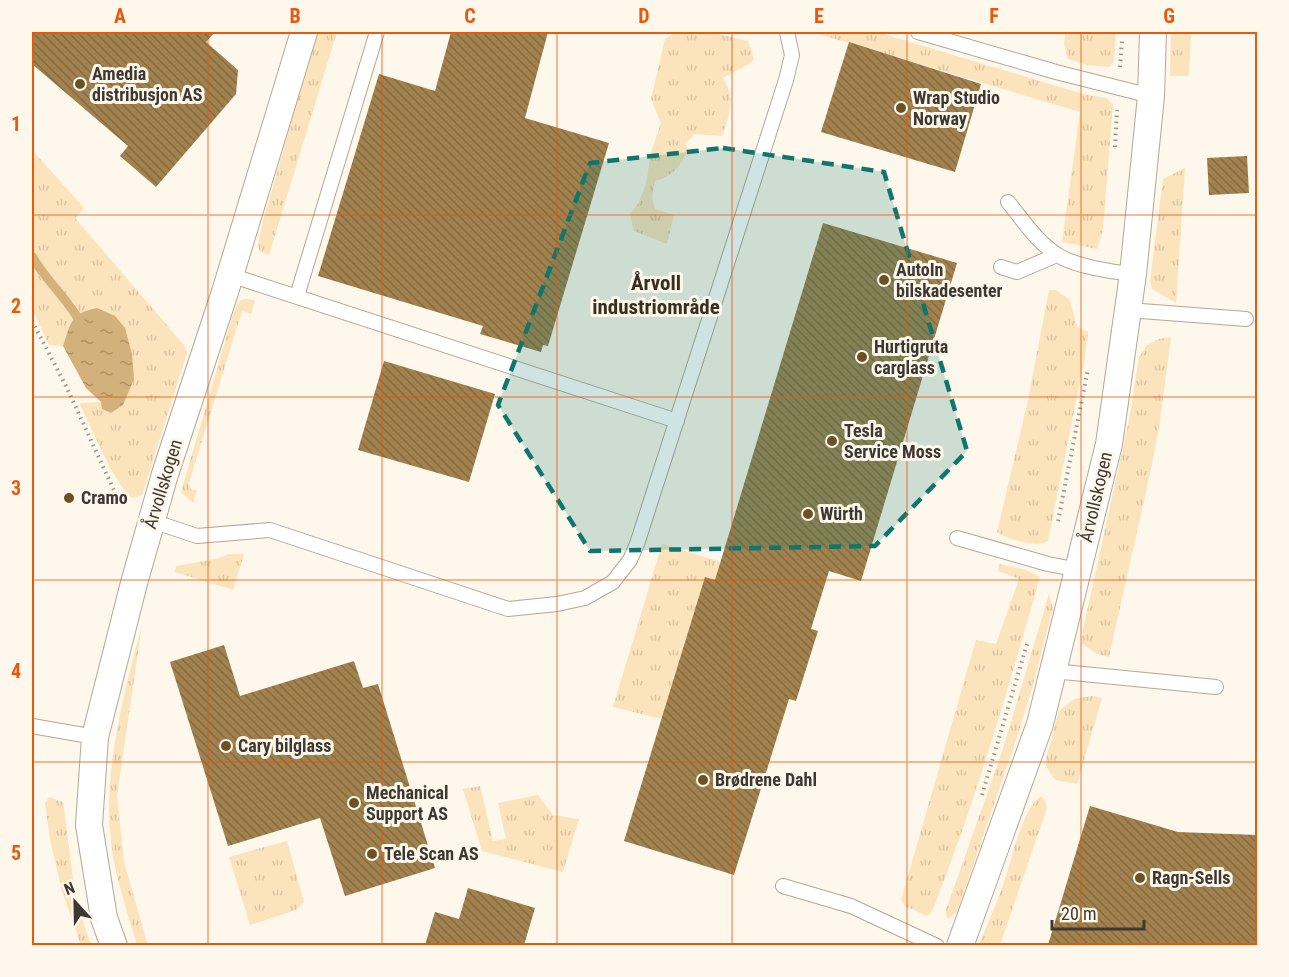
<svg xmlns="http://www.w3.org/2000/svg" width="1289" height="977" viewBox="0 0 1289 977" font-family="'Roboto Condensed',sans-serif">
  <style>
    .grass { fill: url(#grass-tufts) }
    .water { fill: url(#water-ripples) }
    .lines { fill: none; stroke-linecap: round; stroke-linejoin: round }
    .stream { stroke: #d2b17b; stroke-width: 9 }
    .building { fill: url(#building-back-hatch) }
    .service-casing { stroke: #b4a895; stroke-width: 16 }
    .minor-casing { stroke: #b4a895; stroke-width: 28 }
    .path { stroke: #9a948b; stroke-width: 4; stroke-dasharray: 1.5 4.5; stroke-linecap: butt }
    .service { stroke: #fff; stroke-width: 14 }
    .minor { stroke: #fff; stroke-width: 26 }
    .marked { fill: #0f766e; fill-opacity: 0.2; stroke: #0f766e; stroke-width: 4.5; stroke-dasharray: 12 8; stroke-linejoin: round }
    .grid { fill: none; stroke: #e8590c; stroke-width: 1.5; stroke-opacity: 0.55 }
    .poi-dot { fill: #6b5123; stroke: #fef7eb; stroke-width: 2 }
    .labels { text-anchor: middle; stroke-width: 6; stroke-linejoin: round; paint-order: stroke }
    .poi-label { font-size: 18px; font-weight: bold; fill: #3d3831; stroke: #fef7eb; text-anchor: start }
    .street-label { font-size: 18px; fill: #3d3831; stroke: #fef7eb }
    .quarter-label { font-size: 21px; font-weight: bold; fill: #382f1f; stroke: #fef7eb }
    .neatline { fill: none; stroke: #e8590c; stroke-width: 2 }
    .grid-label { font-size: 20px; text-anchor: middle; font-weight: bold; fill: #e8590c }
  </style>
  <defs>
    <pattern id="grass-tufts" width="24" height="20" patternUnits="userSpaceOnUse" patternTransform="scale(1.5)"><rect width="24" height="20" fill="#fbe3bc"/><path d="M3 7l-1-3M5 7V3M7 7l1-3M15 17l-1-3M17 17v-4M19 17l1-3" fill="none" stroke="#d8c4a2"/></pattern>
    <pattern id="water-ripples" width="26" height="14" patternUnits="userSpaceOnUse" patternTransform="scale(1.5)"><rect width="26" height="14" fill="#d2b17b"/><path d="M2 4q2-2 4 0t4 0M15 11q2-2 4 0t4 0" fill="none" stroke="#ac9165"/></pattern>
    <pattern id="building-back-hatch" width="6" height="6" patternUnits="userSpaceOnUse" patternTransform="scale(1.5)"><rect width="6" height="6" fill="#a1824e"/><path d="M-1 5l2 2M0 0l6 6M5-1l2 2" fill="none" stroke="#846b41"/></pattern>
  </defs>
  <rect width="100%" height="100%" fill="#fef7eb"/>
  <path class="grass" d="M317,32H337L269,255L260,252L258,245L262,225Z
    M676,32H710L748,41L754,59L749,64L723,78C736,99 730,113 722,136L695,134L685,144L688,149C681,166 673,176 655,181L652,197L655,209L674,215L667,244L634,231L630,214L638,204L646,184L651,152L661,123L651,99L665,39Z
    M818,32H877L1083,94L1106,98L1113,104L1103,229L1097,249L1062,242L1080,112L818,34Z
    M1065,32H1116L1114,61L1109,67L1087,65L1068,59L1064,45Z
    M1171,32H1191L1189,76H1170Z
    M32,150L84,208L75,218L184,345L187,353L142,495L134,498L128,496L110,468L79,403L101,402L97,308C70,313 71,323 63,346L49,345L32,309Z
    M1185,168L1176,303L1152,289L1150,281L1163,179Z
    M1049,290H1056L1070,300L1077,327L1088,332L1085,357L1048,541C1037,549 1008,539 997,532L1028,400Z
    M245,299L255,300L251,314L242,311L189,483L191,490H197L193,503L181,492L233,314L239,301Z
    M1171,337L1159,428L1150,474L1109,657L1097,654L1081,643L1083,630L1129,420L1139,357L1147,345L1159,339Z
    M662,544L803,587L662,719L613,707Z
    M229,554H244L233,590L175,572L176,566L216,559Z
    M999,564L1026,570L1040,577C1008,690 975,803 932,912L927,916L905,906L901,900L976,640L996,644L1019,579L998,571Z
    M1049,594L1053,608L1031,692L1017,737L957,912L948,919L946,916V910L1002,752Z
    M142,625L117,796L124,862L148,946L137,945C126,907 112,869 110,829C105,764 125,688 142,625Z
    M1091,696L1102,698L1077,784L1055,780L1047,768L1046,759L1059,711L1074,699Z
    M480,786L493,841L506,839L498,803L538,795L553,815L579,819L563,872L482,851L463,789Z
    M1041,796L1045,800L1047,808L1000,945H979C987,925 996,905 1003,885C1013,859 1020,812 1041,796Z
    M49,797L63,802L76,901L91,945H81L62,891L50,840L45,803Z
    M287,841L304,902L296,910L250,925L229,857Z"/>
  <path class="water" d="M97,308L115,316L125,328L132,354L134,379L123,405L111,413L102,409L101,402L86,388L63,346C71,323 70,313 97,308Z"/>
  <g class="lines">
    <path class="stream" d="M32,256C46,281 68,299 82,325"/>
  </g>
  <path class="building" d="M32,32H215L206,42L238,70L236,94L156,187L120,156L128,146L32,64Z
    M451,32H548L525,118L609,143L548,346L543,345L541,352L480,334L483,326L318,276L379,74L435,91Z
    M849,42L981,84L955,172L821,132Z
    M1247,156L1249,193L1209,195L1207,158Z
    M823,223L957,263L861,581L829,571L811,629L818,631L796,701L789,699L734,875L624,841L705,577L715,580Z
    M384,361L495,394L469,482L358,450Z
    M224,645L240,696L354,661L363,688L378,684L435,868L345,896L320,818L228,846L170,662Z
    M1090,806L1178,832L1257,835V945H1048Z
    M468,888L535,908L524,945H425L435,912L459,919Z"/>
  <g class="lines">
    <g class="service-casing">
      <path id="service" d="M918,32L1056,72L1151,96
        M1008,202C1023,220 1036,241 1056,254C1073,266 1112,272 1133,274
        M1001,267L1017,272L1057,255
        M230,275L677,421
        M297,296L377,32
        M1128,310L1246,319
        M152,521L197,536L270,530L508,609L557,604L585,598L613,582L630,560L637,544L786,80L792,55L787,32
        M957,538L1048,564L1079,570
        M1053,671L1216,687
        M32,726L95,737
        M783,886L851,906L937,946"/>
    </g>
    <g class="minor-casing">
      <path id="minor" d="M114,946L104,918L89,825L95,737L134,583L165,474L225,292L304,32
        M960,946L1040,724L1109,444L1133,274L1151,96L1153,32"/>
    </g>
    <path class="path" d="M1120,67L1122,41
      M1115,147L1117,110
      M32,321L66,386L118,499L127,507
      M1058,521L1088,369
      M982,795L1028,641"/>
    <use href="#service" class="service"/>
    <use href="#minor" class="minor"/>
  </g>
  <path class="marked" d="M723,148L884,172L967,451L875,546L590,551L498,405L590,163Z"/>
  <path class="grid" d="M208,32V946M382,32V946M557,32V946M732,32V946M907,32V946M1081,32V946M32,215H1258M32,397H1258M32,580H1258M32,762H1258"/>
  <g class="poi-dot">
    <circle cx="80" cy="84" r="6"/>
    <circle cx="901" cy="108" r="6"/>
    <circle cx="884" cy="280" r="6"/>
    <circle cx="862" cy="357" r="6"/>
    <circle cx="832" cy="441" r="6"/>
    <circle cx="69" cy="498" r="6"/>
    <circle cx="808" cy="514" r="6"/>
    <circle cx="226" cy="746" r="6"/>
    <circle cx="703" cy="780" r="6"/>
    <circle cx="354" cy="803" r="6"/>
    <circle cx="372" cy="854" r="6"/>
    <circle cx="1140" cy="878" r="6"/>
  </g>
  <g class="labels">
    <g class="poi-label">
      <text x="92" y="80">Amedia<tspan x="92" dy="21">distribusjon AS</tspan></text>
      <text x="913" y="104">Wrap Studio<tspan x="913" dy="21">Norway</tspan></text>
      <text x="896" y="276">AutoIn<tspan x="896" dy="21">bilskadesenter</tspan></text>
      <text x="874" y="353">Hurtigruta<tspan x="874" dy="21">carglass</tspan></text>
      <text x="844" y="437">Tesla<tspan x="844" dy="21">Service Moss</tspan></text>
      <text x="81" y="504">Cramo</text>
      <text x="820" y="520">Würth</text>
      <text x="238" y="752">Cary bilglass</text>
      <text x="715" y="786">Brødrene Dahl</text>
      <text x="366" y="799">Mechanical<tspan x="366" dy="21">Support AS</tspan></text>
      <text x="384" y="860">Tele Scan AS</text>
      <text x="1152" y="884">Ragn-Sells</text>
    </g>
    <g class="street-label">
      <text transform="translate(163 484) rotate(-73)" y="6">Årvollskogen</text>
      <text transform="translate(1096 497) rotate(-77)" y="6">Årvollskogen</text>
    </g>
    <g class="quarter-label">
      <text x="656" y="290">Årvoll<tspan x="656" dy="24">industriområde</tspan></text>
    </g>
  </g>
  <rect width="1289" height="977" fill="none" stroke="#fef7eb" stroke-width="66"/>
  <g transform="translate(75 902) rotate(338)" stroke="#fef7eb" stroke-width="4.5" paint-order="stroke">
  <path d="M0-4.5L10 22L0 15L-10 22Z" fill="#3d3831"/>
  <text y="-9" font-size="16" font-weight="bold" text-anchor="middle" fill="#3d3831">N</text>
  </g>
  <path d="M1052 920v9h92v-9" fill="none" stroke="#3d3831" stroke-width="3"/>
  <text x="1061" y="920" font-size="18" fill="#3d3831" stroke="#fef7eb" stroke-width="4.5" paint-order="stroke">20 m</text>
  <rect x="33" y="33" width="1223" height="911" class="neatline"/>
  <g class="grid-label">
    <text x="120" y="23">A</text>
    <text x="295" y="23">B</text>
    <text x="470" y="23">C</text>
    <text x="644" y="23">D</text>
    <text x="819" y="23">E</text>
    <text x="994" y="23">F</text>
    <text x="1169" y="23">G</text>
    <text x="16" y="131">1</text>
    <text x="16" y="313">2</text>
    <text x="16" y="495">3</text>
    <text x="16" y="678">4</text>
    <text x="16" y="860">5</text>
  </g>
</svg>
